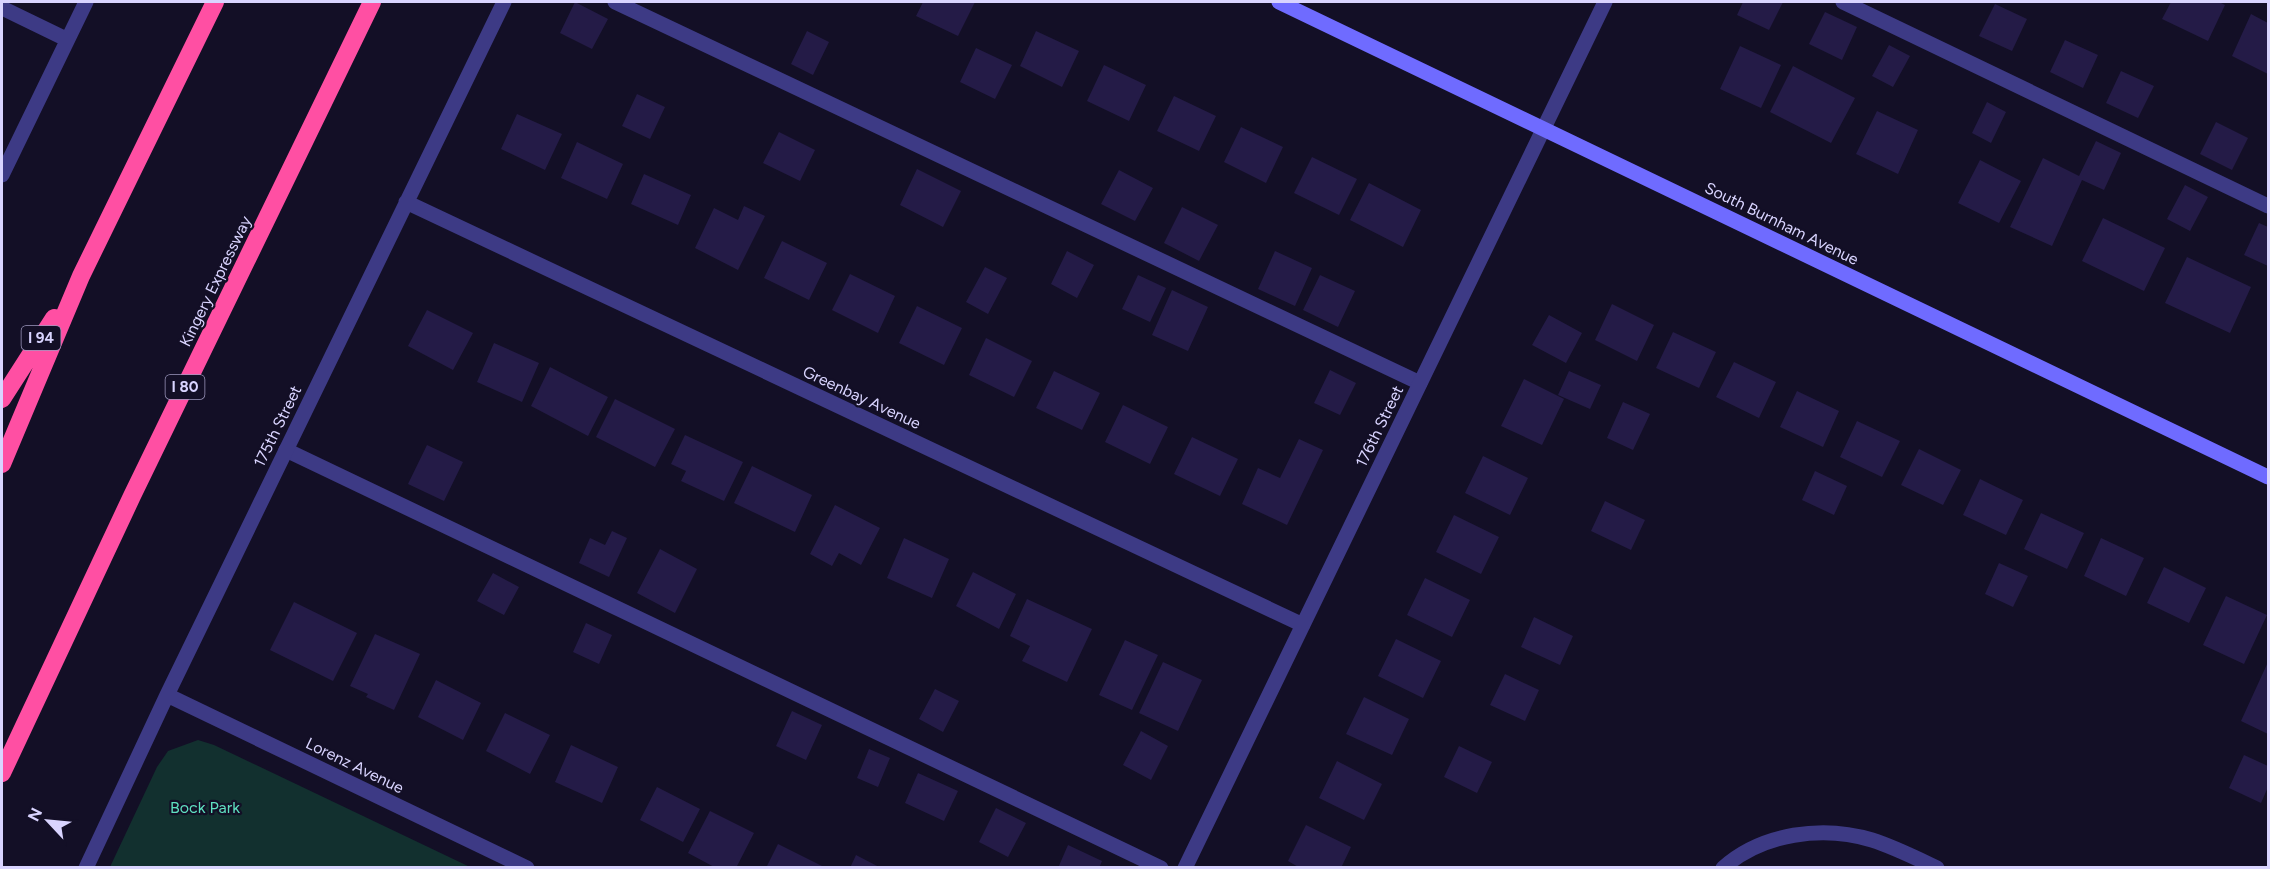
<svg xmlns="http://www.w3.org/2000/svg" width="2270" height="869" viewBox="0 0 2270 869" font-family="Figtree,sans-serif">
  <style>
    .green { fill: #12302f }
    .building { fill: #241b47 }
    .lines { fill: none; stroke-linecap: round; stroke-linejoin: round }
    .service { stroke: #3d3a85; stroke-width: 15 }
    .minor { stroke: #3d3a85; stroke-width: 15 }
    .secondary { stroke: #6f6bff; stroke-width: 15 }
    .motorway { stroke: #ff4fa3; stroke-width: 18 }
    .labels { text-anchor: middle; stroke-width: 4.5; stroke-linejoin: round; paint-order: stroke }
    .shield { fill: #130f26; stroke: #9e99be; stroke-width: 1.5 }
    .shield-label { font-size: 15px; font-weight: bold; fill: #d9d4ff }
    .street-label { font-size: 16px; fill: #d9d4ff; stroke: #130f26 }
    .park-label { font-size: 16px; fill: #5fe0c0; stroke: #130f26 }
  </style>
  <rect width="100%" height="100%" fill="#130f26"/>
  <path class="green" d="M198,740L214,745L470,867H110L157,767L168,751Z"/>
  <path class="building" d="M575,2L608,19L592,49L560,33Z
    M923,2H975L958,36L916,16Z
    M1743,2H1783L1769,30L1737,15Z
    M2171,2H2219L2225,5L2208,41L2162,19Z
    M1995,4L2027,19L2012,51L1979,36Z
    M1825,12L1857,27L1842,60L1809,44Z
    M2251,14L2268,23V74L2232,56Z
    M807,31L829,42L813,75L791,64Z
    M1036,31L1079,51L1062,87L1020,66Z
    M2065,40L2098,55L2083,88L2050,72Z
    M1889,45L1910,56L1893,87L1872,76Z
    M1740,46L1781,65L1761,108L1720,89Z
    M976,48L1012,65L995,99L960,82Z
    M1104,65L1146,85L1129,121L1087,101Z
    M1793,66L1855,98L1831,143L1770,112Z
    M2121,71L2154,86L2138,118L2106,103Z
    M637,94L665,107L650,139L622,126Z
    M1174,96L1216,116L1199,151L1157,131Z
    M1987,102L2006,112L1991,143L1972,133Z
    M1877,111L1918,130L1898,174L1856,154Z
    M517,114L562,134L545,170L501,149Z
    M2216,122L2248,138L2232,170L2200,154Z
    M1241,127L1283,147L1266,183L1224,162Z
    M779,132L815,150L800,181L763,163Z
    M2096,141L2121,153L2104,190L2082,180L2052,246L2010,227L2043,158L2079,176Z
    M577,142L623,164L607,199L561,178Z
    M1312,157L1357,179L1339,215L1294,193Z
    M1980,160L2021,181L1999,223L1958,203Z
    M917,169L961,191L943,227L900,205Z
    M1119,170L1153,188L1135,221L1101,204Z
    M644,174L691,195L678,225L631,204Z
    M1369,183L1421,210L1403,247L1350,220Z
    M2185,185L2208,197L2190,231L2167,219Z
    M744,206L765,216L738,270L695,248L714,208L738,220Z
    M1182,207L1218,225L1199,261L1164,243Z
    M2103,218L2165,248L2144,291L2082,261Z
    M2259,223L2268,227V266L2244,255Z
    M782,241L827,263L809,300L764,278Z
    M1067,251L1094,265L1077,298L1051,284Z
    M1275,251L1312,268L1295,306L1258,289Z
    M2187,257L2251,287L2230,333L2165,303Z
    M985,267L1007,278L988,314L966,302Z
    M850,274L895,296L878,333L832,310Z
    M1138,275L1166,288L1150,322L1122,309Z
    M1320,275L1355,291L1338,327L1303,310Z
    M1172,290L1208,307L1188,351L1152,335Z
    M1612,304L1654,325L1637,361L1595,340Z
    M917,306L962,328L944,365L899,343Z
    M427,310L473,333L453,370L408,346Z
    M1549,315L1582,333L1566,363L1532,345Z
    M1673,332L1716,352L1699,388L1656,368Z
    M986,338L1032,361L1014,397L969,375Z
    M494,343L539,363L522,402L477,382Z
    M1734,362L1776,382L1759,418L1716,397Z
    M550,367L608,397L588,436L531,406Z
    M1330,370L1356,383L1340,415L1314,403Z
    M1054,371L1100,393L1082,430L1036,408Z
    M1569,371L1601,385L1590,409L1558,395Z
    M1524,379L1564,399L1542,445L1501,426Z
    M1797,391L1839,411L1823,447L1780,427Z
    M615,399L675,429L655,467L596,437Z
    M1623,402L1650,414L1633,450L1607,438Z
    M1123,405L1168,427L1150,464L1105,442Z
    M1857,421L1900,441L1882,477L1840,457Z
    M685,435L743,462L724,501L681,481L686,471L671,464Z
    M1192,437L1238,459L1220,496L1174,474Z
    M1299,439L1323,450L1287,525L1242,504L1258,468L1280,478Z
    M427,445L463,462L444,501L408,484Z
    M1919,449L1961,470L1943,505L1901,485Z
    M1483,456L1528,478L1510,515L1465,493Z
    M752,466L812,495L795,532L734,503Z
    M1815,471L1847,486L1834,515L1802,500Z
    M1980,479L2023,500L2006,535L1963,515Z
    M1605,501L1645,520L1631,550L1591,531Z
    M835,505L880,528L861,565L839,553L832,566L810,554Z
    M2041,513L2084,533L2067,569L2024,549Z
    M1454,515L1499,537L1481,574L1436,552Z
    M612,531L627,538L609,577L579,563L590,538L605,545Z
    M904,538L949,559L932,598L887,578Z
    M2101,538L2144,558L2126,596L2084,576Z
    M660,549L697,569L675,613L637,593Z
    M1999,563L2028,576L2013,607L1985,594Z
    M2164,567L2206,588L2189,623L2147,603Z
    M973,572L1016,594L999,629L956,606Z
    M493,573L519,587L504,615L477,601Z
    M1425,578L1470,600L1452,637L1407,615Z
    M2226,596L2267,615L2244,664L2203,645Z
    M1027,599L1092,629L1067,682L1022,661L1030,646L1010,636Z
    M294,602L357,633L333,681L270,650Z
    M1534,617L1573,636L1560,665L1521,647Z
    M586,623L612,635L599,664L573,652Z
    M375,634L420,654L394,710L366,697L368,694L350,686Z
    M1396,639L1441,661L1423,698L1378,676Z
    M1125,640L1158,655L1132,710L1099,695Z
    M1163,662L1202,680L1178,731L1139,713Z
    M2268,662V734L2241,721Z
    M1505,674L1539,690L1525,721L1490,705Z
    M436,680L481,703L463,740L418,717Z
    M935,689L959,701L943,732L919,719Z
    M1364,697L1409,719L1392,755L1346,734Z
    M792,711L822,725L806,760L776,746Z
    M505,713L550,735L530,774L486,751Z
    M1141,731L1168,746L1151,780L1123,765Z
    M571,745L618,767L602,803L555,782Z
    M1459,746L1492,762L1477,793L1444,777Z
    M869,749L890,758L878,787L857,778Z
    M2244,755L2268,766V787L2261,803L2229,788Z
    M1337,761L1382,784L1364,820L1319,798Z
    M918,773L958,791L944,821L905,803Z
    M657,787L700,809L683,842L640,820Z
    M996,808L1026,823L1008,857L979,842Z
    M710,811L754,833L736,868H716L688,853Z
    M1306,825L1351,847L1341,868H1300L1288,861Z
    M778,844L822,866L821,868H766Z
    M1068,845L1102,861L1099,868H1058Z
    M856,855L881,868H850Z"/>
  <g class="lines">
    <path class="service" d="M615,2L1420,383
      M1843,2L2268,206
      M286,450L1161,868"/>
    <path class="minor" d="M2,8L66,39
      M2,175L86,2
      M406,202L1303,625
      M167,695L527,868
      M86,868L167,695L504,2
      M1185,868L1605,2
      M1723,868C1762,833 1823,825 1872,840C1894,847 1916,858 1937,868"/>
    <path class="secondary" d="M1279,2L2268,477"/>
    <path class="motorway" d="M2,399L54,318
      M2,464L81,276L215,2
      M2,773L132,496L372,2"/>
  </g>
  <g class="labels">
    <g class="shield">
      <rect x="21.5" y="326" width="39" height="24" rx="4.5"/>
      <rect x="165.5" y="375" width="39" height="24" rx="4.5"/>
    </g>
    <g class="shield-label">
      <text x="41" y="343">I 94</text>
      <text x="185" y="392">I 80</text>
    </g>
    <g class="street-label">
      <text transform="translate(1782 223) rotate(26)" y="6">South Burnham Avenue</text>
      <text transform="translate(215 281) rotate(-64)" y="6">Kingery Expressway</text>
      <text transform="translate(862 397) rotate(25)" y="6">Greenbay Avenue</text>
      <text transform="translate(277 426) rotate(-64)" y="6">175th Street</text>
      <text transform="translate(1379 426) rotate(-64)" y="6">176th Street</text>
      <text transform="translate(355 765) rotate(26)" y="6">Lorenz Avenue</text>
    </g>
    <g class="park-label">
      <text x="205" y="813">Bock Park</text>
    </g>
  </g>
  <rect width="2270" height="869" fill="none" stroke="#d9d4ff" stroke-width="6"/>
  <g transform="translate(48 821) rotate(296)" stroke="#130f26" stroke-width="4.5" paint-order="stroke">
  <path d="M0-4.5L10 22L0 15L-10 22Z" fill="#d9d4ff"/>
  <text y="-9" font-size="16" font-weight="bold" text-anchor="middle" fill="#d9d4ff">N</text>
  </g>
</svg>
